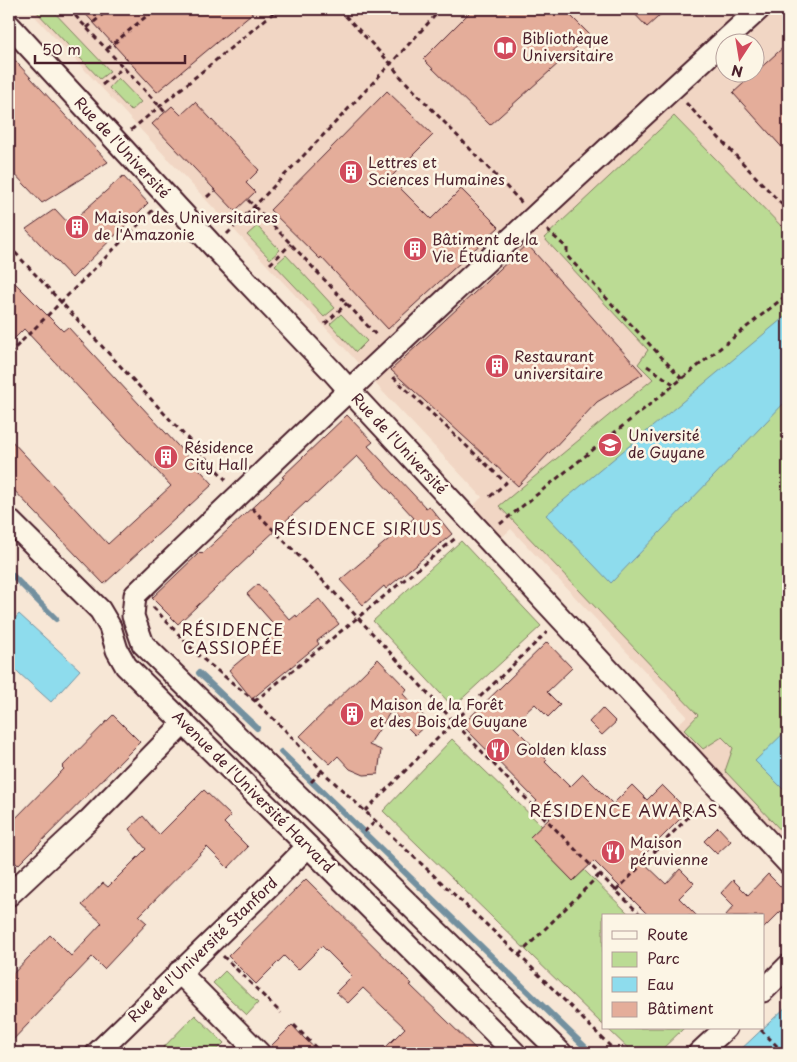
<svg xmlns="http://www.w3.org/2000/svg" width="797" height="1062" viewBox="0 0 797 1062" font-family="'Playpen Sans',sans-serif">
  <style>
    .built { fill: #f1d6c4; fill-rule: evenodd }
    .green { fill: #bbdb94; stroke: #827d60 }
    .water { fill: #8edced; stroke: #73909f }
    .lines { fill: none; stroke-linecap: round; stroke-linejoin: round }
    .stream { stroke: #73909f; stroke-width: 6 }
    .building { fill: #e4ad9a; stroke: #4a1f2b }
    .minor-casing { stroke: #4a1f2b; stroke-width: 25 }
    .path { stroke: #4a1f2b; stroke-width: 3; stroke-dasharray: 5 4; stroke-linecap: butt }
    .minor { stroke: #fcf5e5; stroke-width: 21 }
    .labels { text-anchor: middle; stroke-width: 5; stroke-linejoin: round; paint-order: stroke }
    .poi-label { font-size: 15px; fill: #4a1f2b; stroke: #fcf5e5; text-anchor: start }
    .street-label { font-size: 15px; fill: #4a1f2b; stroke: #fcf5e5 }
    .neighbourhood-label { font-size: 16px; letter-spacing: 1px; fill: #4a1f2b; stroke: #fcf5e5 }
  </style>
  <rect width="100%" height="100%" fill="#f7e7d6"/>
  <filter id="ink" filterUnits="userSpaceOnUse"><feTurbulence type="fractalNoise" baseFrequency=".02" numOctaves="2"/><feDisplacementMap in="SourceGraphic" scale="10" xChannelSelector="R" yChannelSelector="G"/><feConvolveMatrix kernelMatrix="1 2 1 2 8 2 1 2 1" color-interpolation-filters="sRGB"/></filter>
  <g filter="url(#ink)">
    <path class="built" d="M28,9H788V844L676,726L687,716L511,529L501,538L472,507L482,497L382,391L350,354ZM724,42H754V72H724Z"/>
    <path class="green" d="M34,9H51L110,71L100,79Z
      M118,78L141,102L131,111L109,88Z
      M674,116L788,233V838L725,771L733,748L722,737L703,749L684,730L698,715L499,506L653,379L638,364L648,350L544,238Z
      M257,226L280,250L270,259L247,235Z
      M286,255L335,308L324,317L275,265Z
      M341,314L367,341L356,352L330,324Z
      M461,541L541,626L453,707L373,621Z
      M452,739L542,826L584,870L631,916H603V1025L383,811Z
      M225,971L258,1003L247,1015L213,983Z
      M195,1015L224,1043L214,1053H158Z
      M607,1028H684L658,1053H633Z"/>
    <path class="water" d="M788,314V399L611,583L546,515Z
      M19,614L80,670L51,702L9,664V625Z
      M788,729V794L755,761Z
      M788,1005V1053H737Z"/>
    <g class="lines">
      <path class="stream" d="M9,572L56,619
        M199,673L257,728
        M281,752L586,1048"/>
    </g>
    <path class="building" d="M81,9H257L157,92Z
      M473,9H564L590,35L490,125L423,59Z
      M630,9H667L647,27Z
      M788,43V154L733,93Z
      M9,54L108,162L42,203L9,168Z
      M387,91L433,135L390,178L431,219L461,189L499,227L388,329L321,257L320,259L270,210Z
      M195,102L259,170L246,183L255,192L235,211L152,124L172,106L181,115Z
      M123,176L148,203L72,278L26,229L55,209L69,224Z
      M527,244L643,374L597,402L518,486L391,370Z
      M9,277L63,331L68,327L213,484L104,584L9,485V438L108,544L171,486L24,329L9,344Z
      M347,415L373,442L368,446L426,508L429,506L452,534L386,589L384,586L363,605L340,580L414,518L357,456L307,503L306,502L264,541L253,551L254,552L178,624L152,598L200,552L202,554L284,478L282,477Z
      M258,584L290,620L296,615L297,617L319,599L339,624L317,641L319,644L252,699L229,670L278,629L247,594Z
      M547,642L572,668L547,692L560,705L548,717L535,704L512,725L547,760L545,762L570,787L583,774L613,804L632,785L647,800L662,785L688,811L640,859L666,884L680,869L694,883L679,898L697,916H649L594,861L573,881L530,837L550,818L535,803L537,801L462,725Z
      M378,659L407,689L403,694L429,722L415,735L391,711L369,745L381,750L378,774L364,775L350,769L338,756L330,764L300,736Z
      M602,708L616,722L602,735L589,722Z
      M113,715L140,742L18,865L9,856V825L64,769L62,767Z
      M204,790L231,816L224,823L248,847L228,868L207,847L139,916L147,923L104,969L92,957L9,1044V978L50,935L71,956L102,923L82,905L103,883L108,887L146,849L129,829L143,816L159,835Z
      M718,827L731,841L717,854L704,841Z
      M768,874L788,894V904L763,929V916H725L734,906L721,893L733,880L748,895Z
      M306,879L412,984L410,985L480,1053H380L405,1028L363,988L348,1003L336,992L352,976L322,946L298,970L284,956L256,984L228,956Z
      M292,1025L305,1039L320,1053H278L271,1046Z"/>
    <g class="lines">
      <g class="minor-casing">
        <path id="minor" d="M9,25L214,247L333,372L359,401L788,863
          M9,520L100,610L110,627L117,650L126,666L328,866L515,1053
          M9,895L89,820L184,723
          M179,972L259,1053
          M763,991L788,966
          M97,1053L274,881L308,846
          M561,1053L143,644L133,616L135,595C340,396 549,202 759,9
          M699,1053L726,1028"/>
      </g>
      <path class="path" d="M69,9L165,112
        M339,9L391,64L399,75L522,203
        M87,28L109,9
        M107,49L155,9
        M102,85L124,67
        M686,103L788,211
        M131,130L278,9
        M207,197L215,190
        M248,200L291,244L378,337
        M547,230L567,248V256L682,379
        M227,234C300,160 372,85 441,9
        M9,246L226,480
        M270,264L291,244
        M325,324L347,303
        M9,354L153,210
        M647,366L675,385
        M393,377L506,483L487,499
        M252,508C288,545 325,582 360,620C452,719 544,821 642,916
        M500,524L788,294
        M153,607L198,655L255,701L285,730L322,771L519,955L614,1050
        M255,701L457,537
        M311,782L322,771
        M365,811L454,722L547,632
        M364,832L376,821
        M616,891L699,806
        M519,955L600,874
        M223,956L281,1013
        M294,1025L321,1053
        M761,1030L784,1053"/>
      <use href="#minor" class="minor"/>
    </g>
  </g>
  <defs>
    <g id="library-disc" transform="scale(1.25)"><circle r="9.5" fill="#d1495b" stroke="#fcf5e5"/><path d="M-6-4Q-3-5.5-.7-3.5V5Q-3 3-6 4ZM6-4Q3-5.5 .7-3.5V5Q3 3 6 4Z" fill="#fff"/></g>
    <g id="building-disc" transform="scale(1.25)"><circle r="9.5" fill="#d1495b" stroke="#fcf5e5"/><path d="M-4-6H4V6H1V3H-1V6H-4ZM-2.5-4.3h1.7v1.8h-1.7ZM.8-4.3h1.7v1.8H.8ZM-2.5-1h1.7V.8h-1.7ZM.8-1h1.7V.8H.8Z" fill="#fff"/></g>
    <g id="university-disc" transform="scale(1.25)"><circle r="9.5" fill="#d1495b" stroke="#fcf5e5"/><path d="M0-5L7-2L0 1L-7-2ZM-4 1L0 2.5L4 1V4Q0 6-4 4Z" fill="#fff"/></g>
    <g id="restaurant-disc" transform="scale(1.25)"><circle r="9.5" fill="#d1495b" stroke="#fcf5e5"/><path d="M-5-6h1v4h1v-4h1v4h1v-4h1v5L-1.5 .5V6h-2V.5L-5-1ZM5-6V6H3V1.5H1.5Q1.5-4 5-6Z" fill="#fff"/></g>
  </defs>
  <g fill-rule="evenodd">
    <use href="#library-disc" x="505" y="48"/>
    <use href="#building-disc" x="351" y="172"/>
    <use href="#building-disc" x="77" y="227"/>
    <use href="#building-disc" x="415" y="249"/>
    <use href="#building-disc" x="497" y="366"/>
    <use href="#university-disc" x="610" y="445"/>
    <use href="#building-disc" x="166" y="457"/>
    <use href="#building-disc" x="352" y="714"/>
    <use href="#restaurant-disc" x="498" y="750"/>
    <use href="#restaurant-disc" x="613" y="852"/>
  </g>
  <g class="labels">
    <g class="poi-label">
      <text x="522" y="44">Bibliothèque<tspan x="522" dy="17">Universitaire</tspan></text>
      <text x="368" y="168">Lettres et<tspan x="368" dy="17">Sciences Humaines</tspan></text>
      <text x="94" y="223">Maison des Universitaires<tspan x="94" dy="17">de l'Amazonie</tspan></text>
      <text x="432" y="245">Bâtiment de la<tspan x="432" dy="17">Vie Étudiante</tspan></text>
      <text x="514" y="362">Restaurant<tspan x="514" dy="17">universitaire</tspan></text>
      <text x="628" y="441">Université<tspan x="628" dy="17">de Guyane</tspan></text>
      <text x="184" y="453">Résidence<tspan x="184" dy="17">City Hall</tspan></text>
      <text x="370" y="710">Maison de la Forêt<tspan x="370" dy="17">et des Bois de Guyane</tspan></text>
      <text x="516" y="755">Golden klass</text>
      <text x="630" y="848">Maison<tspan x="630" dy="17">péruvienne</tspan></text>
    </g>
    <g class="street-label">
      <text transform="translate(122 148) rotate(47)" y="5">Rue de l'Université</text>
      <text transform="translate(399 444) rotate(47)" y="5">Rue de l'Université</text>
      <text transform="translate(253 792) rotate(45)" y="5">Avenue de l'Université Harvard</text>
      <text transform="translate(203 950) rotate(-44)" y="5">Rue de l'Université Stanford</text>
    </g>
    <g class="neighbourhood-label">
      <text x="358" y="535">RÉSIDENCE SIRIUS</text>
      <text x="233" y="636">RÉSIDENCE<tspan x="233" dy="18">CASSIOPÉE</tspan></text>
      <text x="624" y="817">RÉSIDENCE AWARAS</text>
    </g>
  </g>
  <rect width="797" height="1062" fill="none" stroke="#fcf5e5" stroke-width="30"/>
  <rect x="15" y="15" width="767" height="1032" fill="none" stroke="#4a1f2b" stroke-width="2" filter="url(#ink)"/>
  <rect x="602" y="914" width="162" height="115" fill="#fcf5e5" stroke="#b59f9b"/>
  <rect x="612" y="931" width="25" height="8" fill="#fcf5e5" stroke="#b59f9b"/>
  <text x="647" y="940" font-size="15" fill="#4a1f2b">Route</text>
  <rect x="612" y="952" width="25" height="15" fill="#bbdb94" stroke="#b59f9b"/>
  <text x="647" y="964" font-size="15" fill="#4a1f2b">Parc</text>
  <rect x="612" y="977" width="25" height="15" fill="#8edced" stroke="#b59f9b"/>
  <text x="647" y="990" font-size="15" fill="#4a1f2b">Eau</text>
  <rect x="612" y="1002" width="25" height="15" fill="#e4ad9a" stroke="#b59f9b"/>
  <text x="647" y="1014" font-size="15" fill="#4a1f2b">Bâtiment</text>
  <g transform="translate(740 58) rotate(192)"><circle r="24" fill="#fcf5e5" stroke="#b59f9b"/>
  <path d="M0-4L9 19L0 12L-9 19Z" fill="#d1495b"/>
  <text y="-8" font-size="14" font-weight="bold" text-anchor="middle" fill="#4a1f2b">N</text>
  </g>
  <path d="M35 55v8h150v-8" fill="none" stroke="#4a1f2b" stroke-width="2.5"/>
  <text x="42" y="55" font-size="15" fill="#4a1f2b" stroke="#fcf5e5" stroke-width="4" paint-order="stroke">50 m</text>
</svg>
